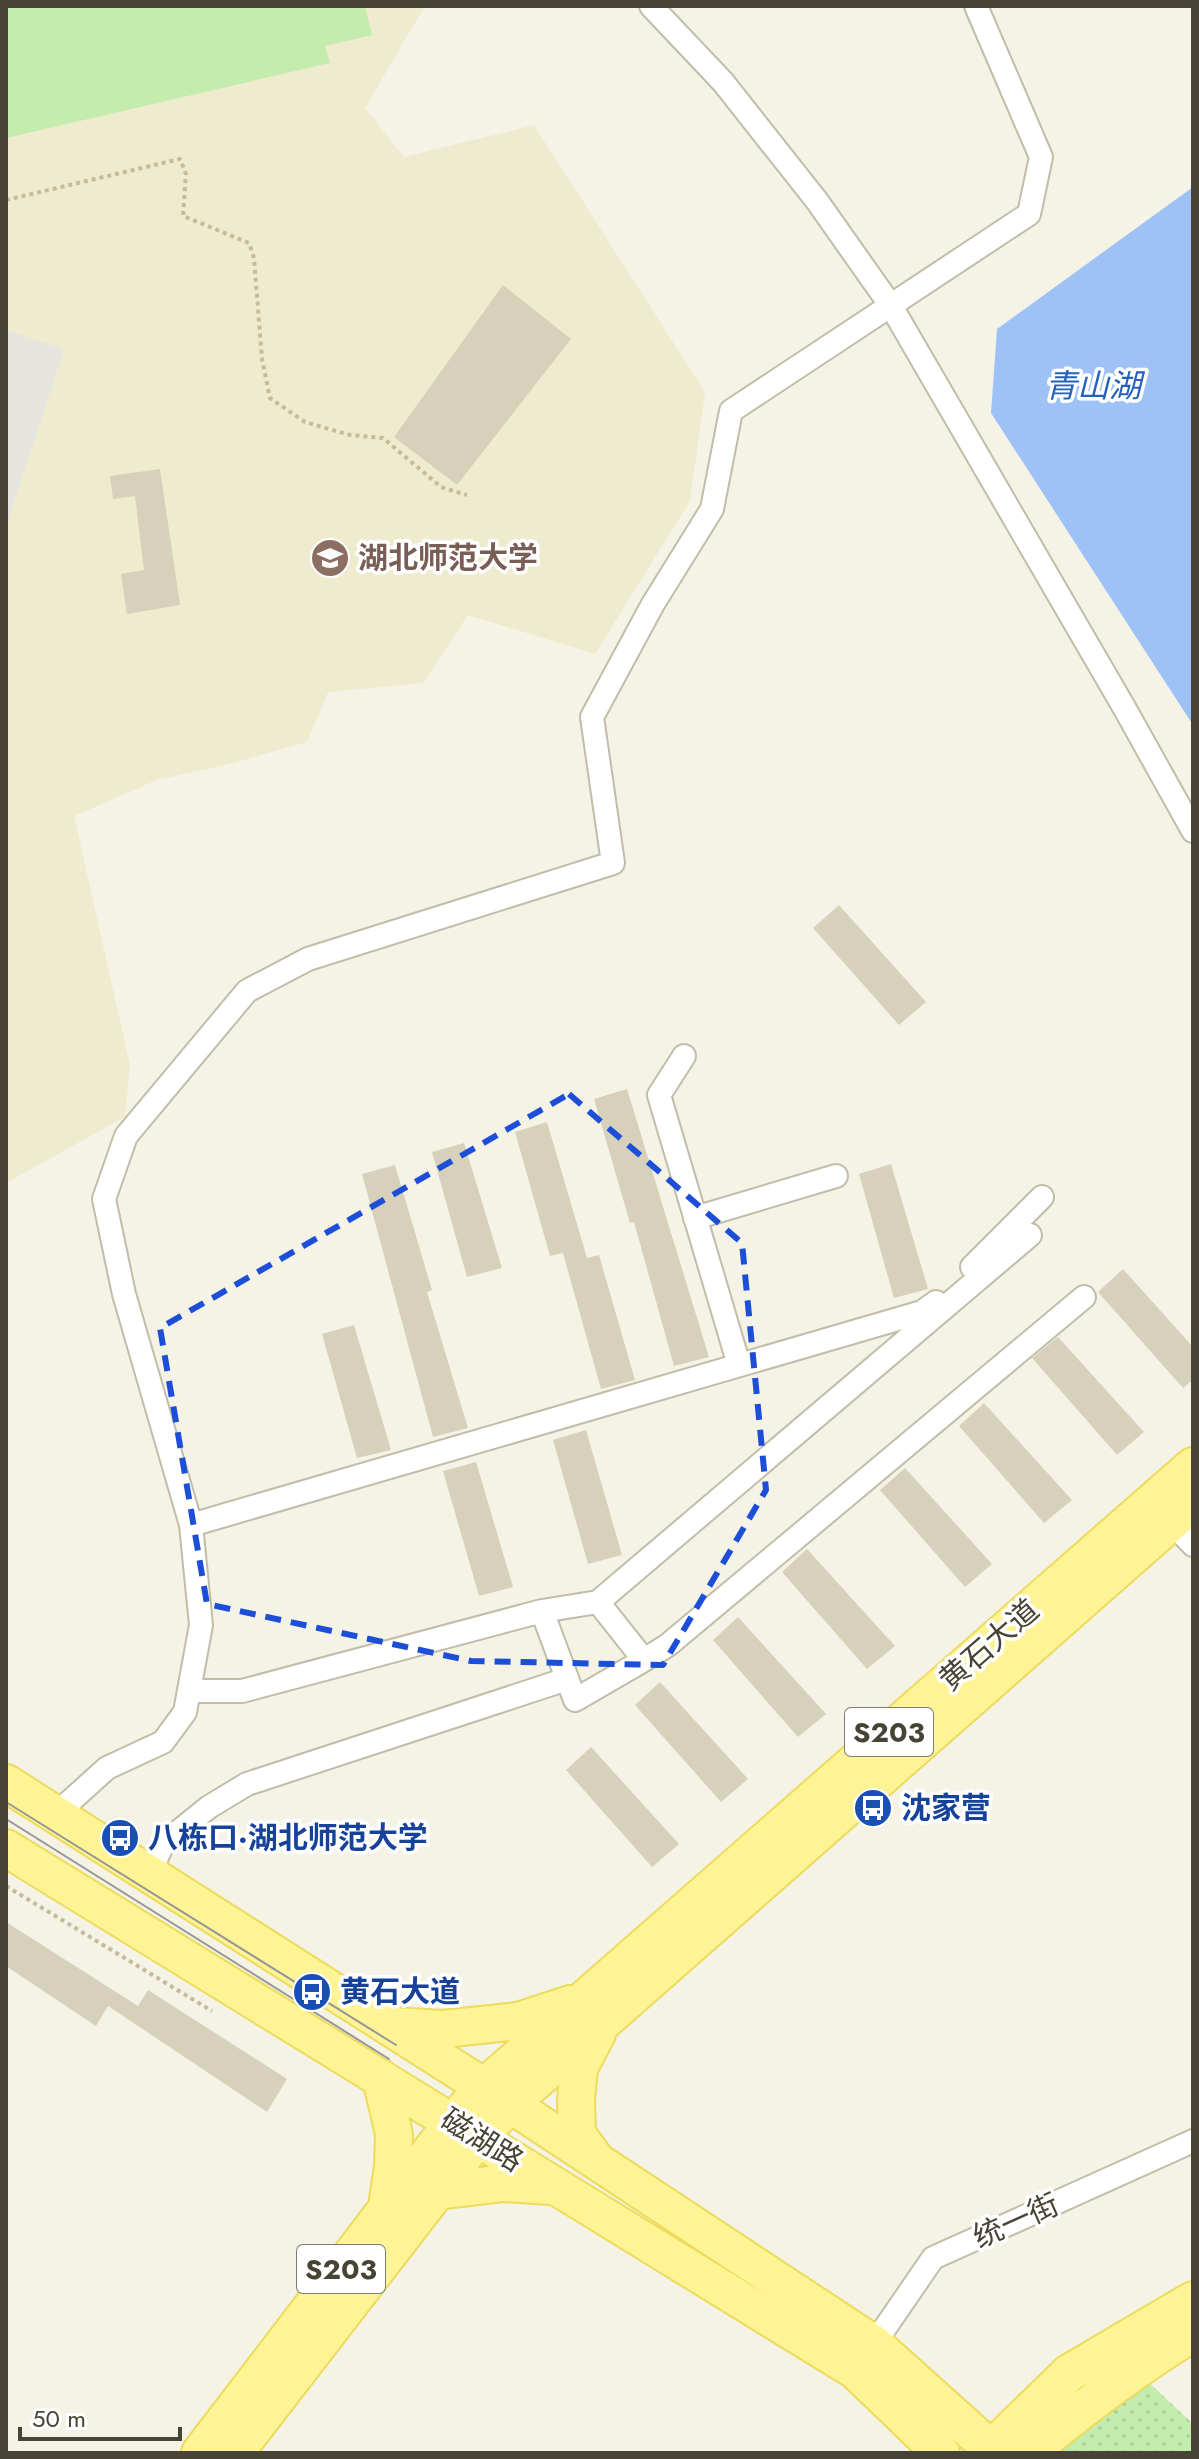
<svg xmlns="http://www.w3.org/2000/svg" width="1199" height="2459" viewBox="0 0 1199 2459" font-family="Jost,'Noto Sans SC',sans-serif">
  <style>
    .education { fill: #efebcf }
    .grass { fill: #c4ecac }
    .park { fill: url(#park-dots) }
    .parking { fill: #e5e4df }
    .water { fill: #9ec2f6 }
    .building { fill: #d7d1bb }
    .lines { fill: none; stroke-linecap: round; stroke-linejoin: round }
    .street-casing { stroke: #c1bda8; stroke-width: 26 }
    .primary-casing { stroke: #eddb5c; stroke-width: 40 }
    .path { stroke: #c4bc98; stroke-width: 4; stroke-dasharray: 4 4; stroke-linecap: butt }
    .street { stroke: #fff; stroke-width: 22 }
    .primary { stroke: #fff495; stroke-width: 36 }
    .tram { stroke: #969696; stroke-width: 2 }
    .marked { fill: none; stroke: #1d4ed8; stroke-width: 6; stroke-dasharray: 16 10; stroke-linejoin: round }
    .labels { text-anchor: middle; stroke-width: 7; stroke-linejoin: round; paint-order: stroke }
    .shield { fill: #fff; stroke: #7f7c72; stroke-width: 2 }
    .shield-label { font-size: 28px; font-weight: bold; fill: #484435 }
    .education-label { font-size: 30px; font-weight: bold; fill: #785e54; stroke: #fff; text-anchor: start }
    .street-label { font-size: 30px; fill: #484435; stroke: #fff }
    .transit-label { font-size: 30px; font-weight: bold; fill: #164399; stroke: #fff; text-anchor: start }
    .water-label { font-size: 32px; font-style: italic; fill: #2662bc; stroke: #fff }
  </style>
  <defs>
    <pattern id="park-dots" width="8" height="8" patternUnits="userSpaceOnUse" patternTransform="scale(2)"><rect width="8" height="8" fill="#c4ecac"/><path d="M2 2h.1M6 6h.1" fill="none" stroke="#aacc95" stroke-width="1.8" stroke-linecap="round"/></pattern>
  </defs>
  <rect width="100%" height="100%" fill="#f4f3e6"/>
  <path class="education" d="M6,6H425L365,108L404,157L534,125L705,392L690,501L595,654L468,615L423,683L328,692L307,742L233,763L157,780L74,816L130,1065L125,1117L6,1183Z"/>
  <path class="grass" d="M6,6H365L372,35L325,46L330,63L6,138Z"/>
  <path class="park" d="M1145,2379L1193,2424V2453H1059Z"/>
  <path class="parking" d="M6,330L64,349L6,527Z"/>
  <path class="water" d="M1193,187V725L991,413L997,329Z"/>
  <path class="building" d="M503,285L571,339L457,485L394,437Z
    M160,469L180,605L127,614L121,574L144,570L135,496L113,499L110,476Z
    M839,905L926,1002L899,1025L813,928Z
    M627,1089L709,1357L674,1366L634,1222L630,1223L594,1099Z
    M547,1122L587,1258L599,1255L635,1380L601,1389L563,1253L550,1256L515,1132Z
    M464,1143L502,1268L467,1277L432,1152Z
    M891,1164L928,1289L894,1298L859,1174Z
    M395,1165L432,1290L427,1292L468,1428L433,1437L362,1174Z
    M1123,1269L1193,1347V1380L1183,1388L1098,1292Z
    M354,1325L391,1450L357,1458L322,1334Z
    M1058,1337L1144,1432L1117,1455L1032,1358Z
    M984,1403L1072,1500L1044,1523L959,1426Z
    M586,1430L622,1555L588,1564L553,1440Z
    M476,1462L513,1587L479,1596L443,1471Z
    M905,1468L992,1564L965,1587L880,1490Z
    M807,1549L895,1646L867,1669L782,1572Z
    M738,1617L826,1714L798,1737L713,1640Z
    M660,1682L748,1779L721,1802L635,1705Z
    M591,1747L679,1844L652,1867L566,1770Z
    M6,1922L138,2006L148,1990L287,2079L267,2112L108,2006L96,2026L6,1966Z"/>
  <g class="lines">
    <g class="street-casing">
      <path id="street" d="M651,6L723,82L817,201L891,306L1125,709L1193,831
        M684,1056L659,1095L739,1365
        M695,1218L836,1176
        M972,1267L1042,1197
        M1171,1522L1193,1545
        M191,1525L922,1312L936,1302
        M542,1611L575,1700L644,1660L598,1602
        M644,1660L668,1645L1084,1297
        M189,1691H242L542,1611L598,1602L1030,1235
        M56,1814L107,1768L163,1742L185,1712L201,1625L191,1525L124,1294L104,1199L126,1136L247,991L308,959L613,863L592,717L653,604L712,509L731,411L1029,214L1041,157L976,6
        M149,1874L163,1844L209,1807L247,1784L567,1679
        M874,2344L933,2258L1193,2141"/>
    </g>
    <g class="primary-casing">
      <path id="primary" d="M6,1783L484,2087L874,2344L991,2449
        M6,1848L856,2371L941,2453
        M393,2026L443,2029L518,2021L570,2004
        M381,2078L394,2134L393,2167L387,2206
        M596,2160L577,2134L576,2100L579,2068L597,2034
        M437,2191L504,2183L551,2186
        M200,2453L453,2122L484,2087L1193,1466
        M235,2453L478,2138L510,2104L1193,1503
        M990,2453L991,2449L1069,2373L1193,2300
        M1028,2453C1081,2410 1135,2368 1193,2333"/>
    </g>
    <path class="path" d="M6,200L180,159L186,174L183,216L249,243L254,258L262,359L270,398L305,422L350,435L383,438L441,487L467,495
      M6,1886L212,2011"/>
    <use href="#street" class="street"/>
    <use href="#primary" class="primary"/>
    <path class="tram" d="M6,1802L396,2045
      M6,1819L389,2059"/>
  </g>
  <path class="marked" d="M569,1094L742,1243L766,1490L663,1665L471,1661L207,1604L160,1328Z"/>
  <defs>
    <g id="university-disc" transform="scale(2)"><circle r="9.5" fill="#8d6e63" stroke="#fff"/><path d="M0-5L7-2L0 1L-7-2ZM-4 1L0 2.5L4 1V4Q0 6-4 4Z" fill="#fff"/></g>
    <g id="bus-disc" transform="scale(2)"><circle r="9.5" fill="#1a4fb4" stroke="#fff"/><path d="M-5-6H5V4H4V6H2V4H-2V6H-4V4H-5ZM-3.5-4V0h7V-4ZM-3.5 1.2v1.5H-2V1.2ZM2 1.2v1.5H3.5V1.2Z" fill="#fff"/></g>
  </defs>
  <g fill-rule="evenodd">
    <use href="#university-disc" x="330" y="558"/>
    <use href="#bus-disc" x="873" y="1808"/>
    <use href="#bus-disc" x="120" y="1838"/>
    <use href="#bus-disc" x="312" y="1992"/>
  </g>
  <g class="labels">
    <g class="shield">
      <rect x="845" y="1708" width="88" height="48" rx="6"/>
      <rect x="297" y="2245" width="88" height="48" rx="6"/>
    </g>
    <g class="shield-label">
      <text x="889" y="1742">S203</text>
      <text x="341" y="2279">S203</text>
    </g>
    <g class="education-label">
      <text x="358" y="568">湖北师范大学</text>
    </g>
    <g class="street-label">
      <text transform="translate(989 1645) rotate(-41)" y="10">黄石大道</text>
      <text transform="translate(482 2140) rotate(32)" y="10">磁湖路</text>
      <text transform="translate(1016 2221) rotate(-24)" y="10">统一街</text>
    </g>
    <g class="transit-label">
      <text x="901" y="1818">沈家营</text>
      <text x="148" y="1848">八栋口·湖北师范大学</text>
      <text x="340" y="2002">黄石大道</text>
    </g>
    <g class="water-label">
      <text x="1093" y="397">青山湖</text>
    </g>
  </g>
  <rect width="1199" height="2459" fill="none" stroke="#484435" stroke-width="16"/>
  <path d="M20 2427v12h160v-12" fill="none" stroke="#484435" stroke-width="4"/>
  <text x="32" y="2427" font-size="24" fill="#484435" stroke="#ffffff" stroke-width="6" paint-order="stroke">50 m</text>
</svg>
